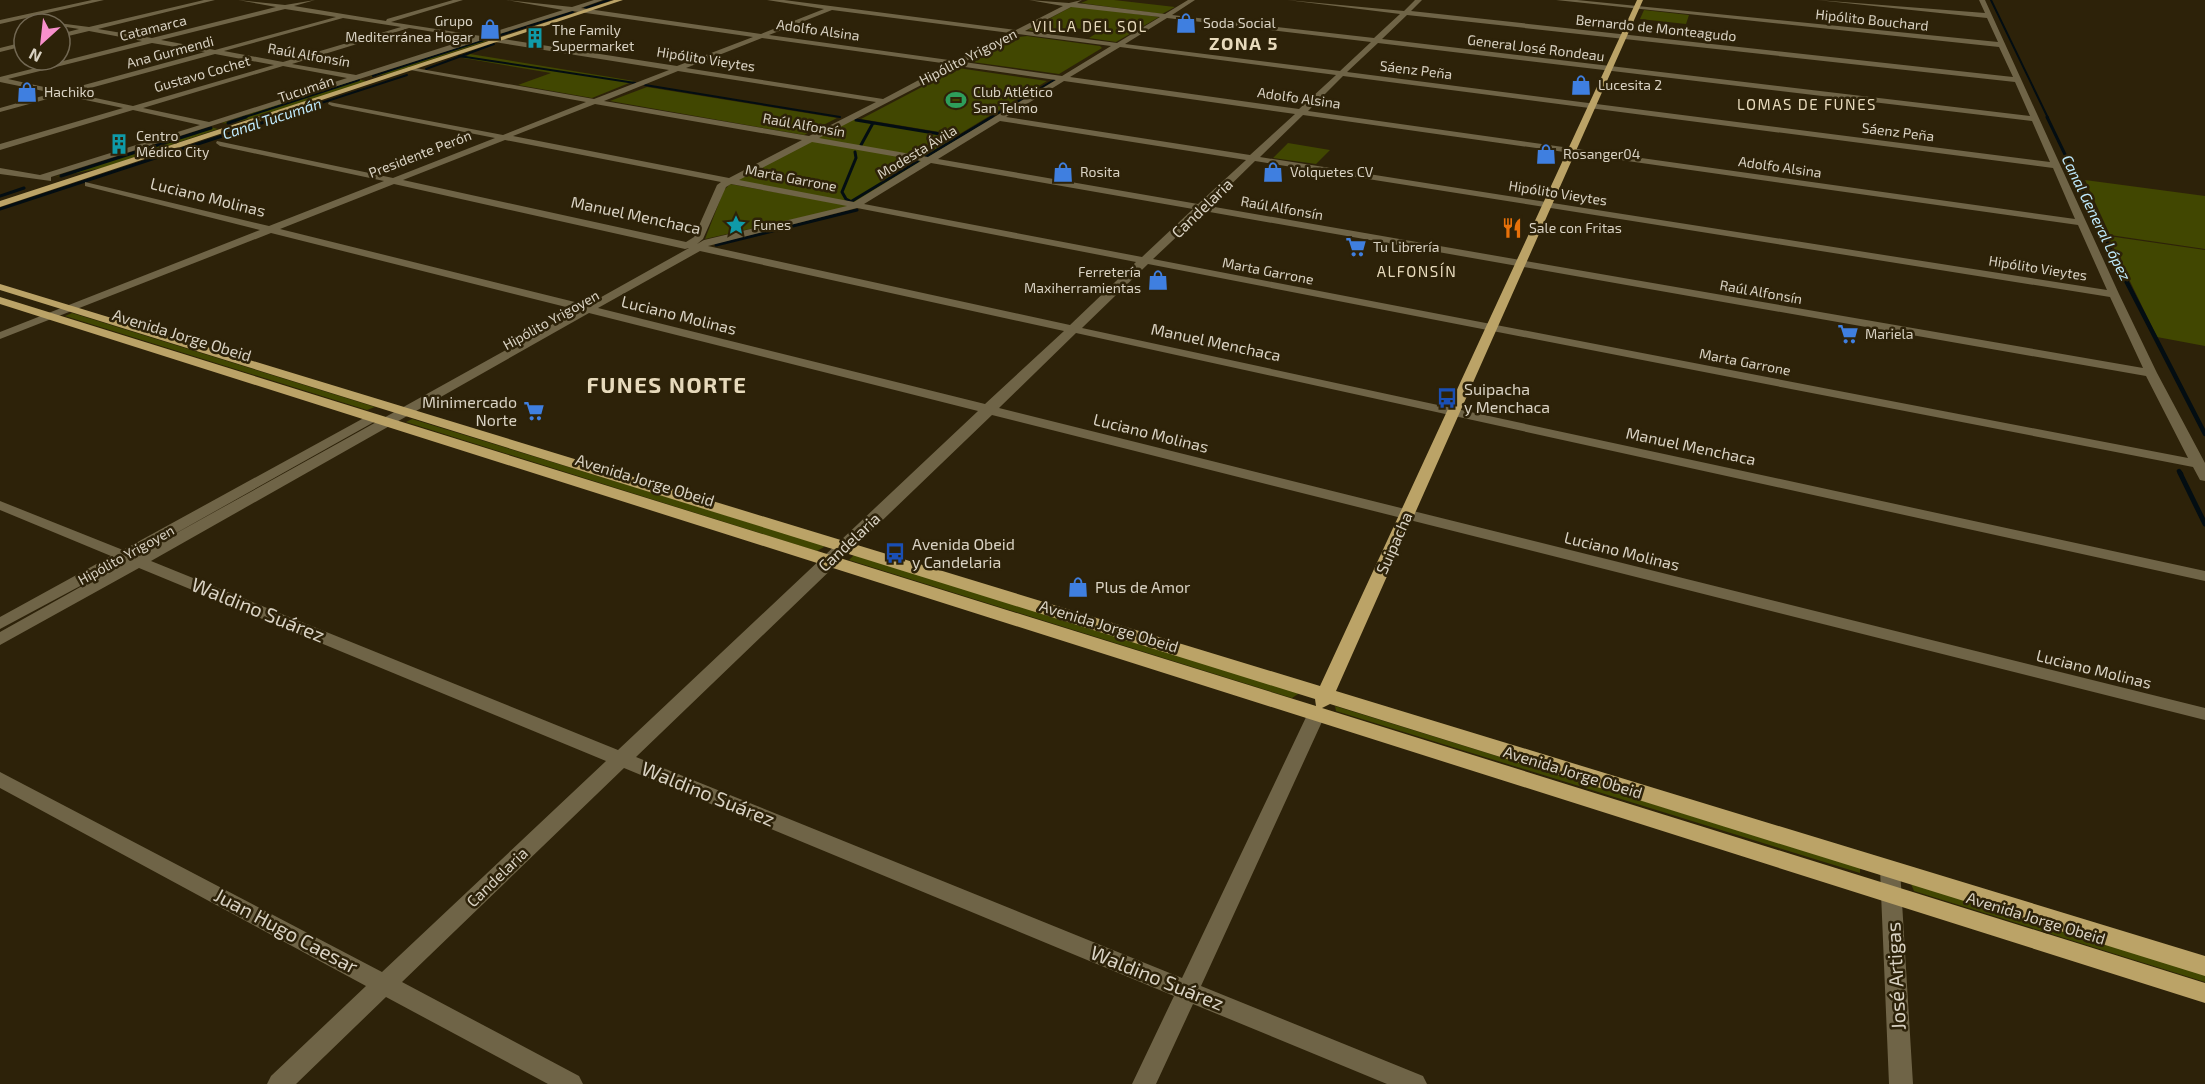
<svg xmlns="http://www.w3.org/2000/svg" width="2205" height="1084" viewBox="0 0 2205 1084" font-family="'Exo 2',sans-serif">
  <style>
    .green { fill: #414701 }
    .lines { fill: none; stroke-linecap: round; stroke-linejoin: round }
    .stream-far3 { stroke: #030d12; stroke-width: 2 }
    .stream-far2 { stroke: #030d12; stroke-width: 3 }
    .stream-far1 { stroke: #030d12; stroke-width: 4.5 }
    .stream { stroke: #030d12; stroke-width: 5 }
    .minor { fill: #6f6447; fill-rule: evenodd }
    .major { fill: #bba367; fill-rule: evenodd }
    .labels { text-anchor: middle; stroke-width: 5; stroke-linejoin: round; paint-order: stroke }
    .far-street-label { font-size: 14px; fill: #d9d2c3; stroke: #2d2209 }
    .far-poi-label { font-size: 14px; fill: #d9d2c3; stroke: #2d2209; text-anchor: start }
    .far-neighbourhood-label { font-size: 15px; letter-spacing: 1.5px; fill: #e7dabc; stroke: #2d2209 }
    .far-water-label { font-size: 15px; font-style: italic; fill: #bfeafd; stroke: #2d2209 }
    .street-label { font-size: 16px; fill: #d9d2c3; stroke: #2d2209 }
    .poi-label { font-size: 16px; fill: #d9d2c3; stroke: #2d2209; text-anchor: start }
    .far-district-label { font-size: 18px; font-weight: bold; letter-spacing: 1.5px; fill: #e7dabc; stroke: #2d2209 }
    .near-street-label { font-size: 20px; fill: #d9d2c3; stroke: #2d2209 }
    .district-label { font-size: 22px; font-weight: bold; letter-spacing: 1.5px; fill: #e7dabc; stroke: #2d2209 }
  </style>
  <rect width="100%" height="100%" fill="#2d2209"/>
  <path class="green" d="M1088,0H1114L1175,7L1162,14L1081,3Z
    M1073,6L1159,17L1116,42L1089,38L1100,31L1074,28L1061,34L1028,30Z
    M1644,10L1689,15L1686,24L1640,19Z
    M1027,36L1100,46L1102,48L1059,74L972,62L1019,37Z
    M483,39L490,40L388,74L369,77Z
    M470,54L634,81L592,98L518,85L551,73L463,58Z
    M958,68L1047,81L958,135L861,119Z
    M357,79L366,81C348,91 239,126 222,123Z
    M647,87L837,118L804,135L610,101Z
    M848,119L965,138L855,206L729,181Z
    M211,127L218,129L102,168L55,177Z
    M1288,143L1330,150L1316,164L1273,158Z
    M2085,180L2205,196V249L2110,235Z
    M730,184L846,205L848,207L705,239L724,190Z
    M2115,237L2205,250V346L2157,337L2109,238Z
    M72,313L375,407L367,410L65,316Z
    M412,419L823,545L824,547L817,551L406,422Z
    M854,555L1297,692L1298,694L1292,698L849,560Z
    M1335,706L1860,868V873L1336,711Z
    M1911,884L2205,972V982L1914,891Z"/>
  <g class="lines">
    <path class="stream-far3" d="M1991,0L2048,118
      M585,8L609,0
      M497,36L573,12
      M459,56L635,83
      M426,69L494,44
      M373,76L484,40
      M645,85L840,117
      M242,118L359,80
      M275,118L407,75
      M990,118L1054,80"/>
    <path class="stream-far2" d="M2047,117L2122,273
      M856,120L958,137
      M228,123L246,117
      M861,145L873,123
      M922,147L926,157
      M927,156L992,117
      M61,176L211,128
      M0,196L24,188
      M852,201L918,161
      M852,202L846,199L842,192L856,158L855,152
      M0,209L280,117
      M716,245L857,210"/>
    <path class="stream-far1" d="M2121,271L2205,434
      M2179,471L2181,474"/>
    <path class="stream" d="M2180,473L2205,524"/>
    <path class="minor" d="M92,0H104L0,24V20Z
      M204,0H215L98,29L152,38L276,7L238,0L285,5L315,0L294,6L386,21L387,19L453,0H463L391,22L481,36L563,10L506,0L572,7L594,0H603L581,8L761,34L824,9L767,0H784L1016,30L1063,6L1029,0L1069,3L1082,0L1077,3L1165,14L1188,0H1195L1172,15L1374,38L1400,14L1287,0L1404,11L1415,0H1422L1411,11L2013,77L1999,47L1556,0H1577L1998,42L1987,18L1817,0L1985,13L1979,0H1985L2119,294L2157,373L2205,463V481L2200,480L2193,467L1148,264L1082,328L2205,571V581L1076,333L999,408L2205,708V720L992,415L636,757L1182,978L1308,713L1311,709H1323L1326,713L1201,986L1423,1076L1427,1084H1387L1193,1004L1156,1084H1132L1174,996L624,768L402,982L579,1076L583,1084H548L386,997L296,1084H267L271,1076L366,986L0,788V772L382,972L606,761L139,568L0,645V632L125,562L0,629V617L111,556L0,510V501L123,550L362,419H372L374,422L137,555L578,310L271,233L0,339V332L260,230L85,186V182L269,226L384,181L220,146L216,143L217,141L393,178L495,138L332,106L328,104L329,102L503,135L586,102L405,69L409,67L594,99L669,70L482,40L51,177V181L0,174V168L40,175L200,125L133,110L0,150V144L123,108L62,95L0,112V108L53,93L0,82V77L142,41L89,31L60,38V34L79,29L60,26L58,23L89,27ZM1071,7L1160,17L1117,43L1025,31ZM285,9L336,17L215,50L161,40ZM832,10L1010,33L956,61L769,35ZM572,11L753,37L677,66L490,37ZM1407,15L2015,82L2030,116L1382,39ZM343,18L401,27L283,62L224,51ZM1167,18L1371,42L1340,71L1125,44ZM409,28L472,38L356,75L292,64ZM1018,34L1111,46L1062,76L964,62ZM762,38L949,64L883,99L686,68ZM152,43L205,52L62,91L8,79ZM1378,43L2032,121L2050,162L1347,72ZM1120,47L1336,75L1299,109L1070,77ZM215,54L274,65L133,106L72,93ZM283,66L347,78L209,122L143,108ZM958,66L1056,80L928,157L819,138ZM678,71L876,102L809,136L604,101ZM1343,76L2053,168L2075,219L1308,111ZM1064,81L1295,114L1250,155L1006,117ZM595,104L802,140L729,178L513,136ZM1303,115L2078,225L2107,290L1260,157ZM1000,121L1246,160L1198,204L938,159ZM505,140L721,182L717,185L694,237L686,242L403,180ZM812,142L921,161L854,202L739,180ZM1255,161L2110,297L2143,368L1209,206ZM931,163L1193,209L1142,257L864,204ZM394,184L685,249L689,248L587,305L280,229ZM731,184L847,206L704,240L697,244L703,239L726,187ZM857,208L1136,262L1070,325L708,246ZM1204,211L2146,376L2188,458L1153,259ZM700,251L1064,331L985,404L598,308ZM589,313L978,411L618,750L151,561Z
      M24,42V46L0,52V48Z
      M1890,861L1897,863L1900,869L1913,1084H1889L1880,869L1883,863Z"/>
    <path class="major" d="M614,0H623L0,207V201Z
      M1637,0H1643L1336,691L2205,956V976L1330,704L1322,708L2205,983V1003L0,304V297L1316,706L1315,699L0,290V284L1320,686Z"/>
  </g>
  <defs>
    <g id="shop-bare" transform="scale(1.62)"><path d="M-5-2.5h2.3a2.7 3.5 0 0 1 5.4 0H5L5.5 6h-11ZM-1.5-2.5h3a1.5 2.3 0 0 0-3 0Z" fill="#3f7fe0" stroke="#2d2209" stroke-width="2.5" paint-order="stroke"/></g>
    <g id="building-bare" transform="scale(1.62)"><path d="M-4-6H4V6H1V3H-1V6H-4ZM-2.5-4.3h1.7v1.8h-1.7ZM.8-4.3h1.7v1.8H.8ZM-2.5-1h1.7V.8h-1.7ZM.8-1h1.7V.8H.8Z" fill="#0f9aa8" stroke="#2d2209" stroke-width="2.5" paint-order="stroke"/></g>
    <g id="stadium-bare" transform="scale(1.62)"><path d="M0-5a6.5 5 0 1 0 0 10a6.5 5 0 1 0 0-10ZM-3.5-1.8h7v3.6h-7Z" fill="#2e9e5b" stroke="#2d2209" stroke-width="2.5" paint-order="stroke"/></g>
    <g id="sight-bare" transform="scale(1.62)"><path d="M0-6L1.8-2.2L6-1.7L2.9 1.2L3.7 5.4L0 3.3L-3.7 5.4L-2.9 1.2L-6-1.7L-1.8-2.2Z" fill="#0f9aa8" stroke="#2d2209" stroke-width="2.5" paint-order="stroke"/></g>
    <g id="restaurant-bare" transform="scale(1.62)"><path d="M-5-6h1v4h1v-4h1v4h1v-4h1v5L-1.5 .5V6h-2V.5L-5-1ZM5-6V6H3V1.5H1.5Q1.5-4 5-6Z" fill="#e8710a" stroke="#2d2209" stroke-width="2.5" paint-order="stroke"/></g>
    <g id="supermarket-bare" transform="scale(1.62)"><path d="M-6-5.5h2.5l.6 2H6L4.5 2H-2.5L-4.4-4H-6ZM-1.5 3.2a1.3 1.3 0 1 0 .1 0ZM3 3.2a1.3 1.3 0 1 0 .1 0Z" fill="#3f7fe0" stroke="#2d2209" stroke-width="2.5" paint-order="stroke"/></g>
    <g id="bus-bare" transform="scale(1.62)"><path d="M-5-6H5V4H4V6H2V4H-2V6H-4V4H-5ZM-3.5-4V0h7V-4ZM-3.5 1.2v1.5H-2V1.2ZM2 1.2v1.5H3.5V1.2Z" fill="#1a4fb4" stroke="#2d2209" stroke-width="2.5" paint-order="stroke"/></g>
  </defs>
  <g fill-rule="evenodd">
    <use href="#shop-bare" x="1186" y="23"/>
    <use href="#shop-bare" x="490" y="29"/>
    <use href="#building-bare" x="535" y="38"/>
    <use href="#shop-bare" x="1581" y="85"/>
    <use href="#shop-bare" x="27" y="92"/>
    <use href="#stadium-bare" x="956" y="100"/>
    <use href="#building-bare" x="119" y="144"/>
    <use href="#shop-bare" x="1546" y="154"/>
    <use href="#shop-bare" x="1063" y="172"/>
    <use href="#shop-bare" x="1273" y="172"/>
    <use href="#sight-bare" x="736" y="225"/>
    <use href="#restaurant-bare" x="1512" y="228"/>
    <use href="#supermarket-bare" x="1356" y="247"/>
    <use href="#shop-bare" x="1158" y="280"/>
    <use href="#supermarket-bare" x="1848" y="334"/>
    <use href="#bus-bare" x="1447" y="398"/>
    <use href="#supermarket-bare" x="534" y="411"/>
    <use href="#bus-bare" x="895" y="553"/>
    <use href="#shop-bare" x="1078" y="587"/>
  </g>
  <g class="labels">
    <g class="far-street-label">
      <text transform="translate(1872 20) rotate(6)" y="5">Hipólito Bouchard</text>
      <text transform="translate(153 28) rotate(-14)" y="5">Catamarca</text>
      <text transform="translate(1656 28) rotate(6)" y="5">Bernardo de Monteagudo</text>
      <text transform="translate(818 30) rotate(8)" y="5">Adolfo Alsina</text>
      <text transform="translate(1536 48) rotate(7)" y="5">General José Rondeau</text>
      <text transform="translate(170 52) rotate(-15)" y="5">Ana Gurmendi</text>
      <text transform="translate(309 55) rotate(10)" y="5">Raúl Alfonsín</text>
      <text transform="translate(968 57) rotate(-27)" y="5">Hipólito Yrigoyen</text>
      <text transform="translate(706 59) rotate(9)" y="5">Hipólito Vieytes</text>
      <text transform="translate(1416 70) rotate(7)" y="5">Sáenz Peña</text>
      <text transform="translate(202 74) rotate(-16)" y="5">Gustavo Cochet</text>
      <text transform="translate(306 89) rotate(-18)" y="5">Tucumán</text>
      <text transform="translate(1299 98) rotate(8)" y="5">Adolfo Alsina</text>
      <text transform="translate(804 125) rotate(10)" y="5">Raúl Alfonsín</text>
      <text transform="translate(1898 132) rotate(7)" y="5">Sáenz Peña</text>
      <text transform="translate(917 152) rotate(-31)" y="5">Modesta Ávila</text>
      <text transform="translate(420 154) rotate(-21)" y="5">Presidente Perón</text>
      <text transform="translate(1780 167) rotate(8)" y="5">Adolfo Alsina</text>
      <text transform="translate(791 178) rotate(11)" y="5">Marta Garrone</text>
      <text transform="translate(1558 193) rotate(9)" y="5">Hipólito Vieytes</text>
      <text transform="translate(1282 208) rotate(10)" y="5">Raúl Alfonsín</text>
      <text transform="translate(2038 268) rotate(9)" y="5">Hipólito Vieytes</text>
      <text transform="translate(1268 271) rotate(11)" y="5">Marta Garrone</text>
      <text transform="translate(1761 292) rotate(10)" y="5">Raúl Alfonsín</text>
      <text transform="translate(551 320) rotate(-29)" y="5">Hipólito Yrigoyen</text>
      <text transform="translate(1745 362) rotate(11)" y="5">Marta Garrone</text>
      <text transform="translate(126 555) rotate(-29)" y="5">Hipólito Yrigoyen</text>
    </g>
    <g class="far-poi-label">
      <text x="473" y="26" text-anchor="end">Grupo<tspan x="473" dy="16">Mediterránea Hogar</tspan></text>
      <text x="1203" y="28">Soda Social</text>
      <text x="552" y="35">The Family<tspan x="552" dy="16">Supermarket</tspan></text>
      <text x="1598" y="90">Lucesita 2</text>
      <text x="44" y="97">Hachiko</text>
      <text x="973" y="97">Club Atlético<tspan x="973" dy="16">San Telmo</tspan></text>
      <text x="136" y="141">Centro<tspan x="136" dy="16">Médico City</tspan></text>
      <text x="1563" y="159">Rosanger04</text>
      <text x="1080" y="177">Rosita</text>
      <text x="1290" y="177">Volquetes CV</text>
      <text x="753" y="230">Funes</text>
      <text x="1529" y="233">Sale con Fritas</text>
      <text x="1373" y="252">Tu Librería</text>
      <text x="1141" y="277" text-anchor="end">Ferretería<tspan x="1141" dy="16">Maxiherramientas</tspan></text>
      <text x="1865" y="339">Mariela</text>
    </g>
    <g class="far-neighbourhood-label">
      <text x="1090" y="32">VILLA DEL SOL</text>
      <text x="1807" y="110">LOMAS DE FUNES</text>
      <text x="1417" y="277">ALFONSÍN</text>
    </g>
    <g class="far-water-label">
      <text transform="translate(272 119) rotate(-18)" y="5">Canal Tucumán</text>
      <text transform="translate(2096 218) rotate(64)" y="5">Canal General López</text>
    </g>
    <g class="street-label">
      <text transform="translate(208 197) rotate(14)" y="6">Luciano Molinas</text>
      <text transform="translate(1202 208) rotate(-44)" y="6">Candelaria</text>
      <text transform="translate(636 215) rotate(12)" y="6">Manuel Menchaca</text>
      <text transform="translate(679 315) rotate(14)" y="6">Luciano Molinas</text>
      <text transform="translate(182 335) rotate(17)" y="6">Avenida Jorge Obeid</text>
      <text transform="translate(1216 342) rotate(12)" y="6">Manuel Menchaca</text>
      <text transform="translate(1151 433) rotate(14)" y="6">Luciano Molinas</text>
      <text transform="translate(1691 446) rotate(12)" y="6">Manuel Menchaca</text>
      <text transform="translate(645 480) rotate(17)" y="6">Avenida Jorge Obeid</text>
      <text transform="translate(849 542) rotate(-43)" y="6">Candelaria</text>
      <text transform="translate(1394 543) rotate(-66)" y="6">Suipacha</text>
      <text transform="translate(1622 551) rotate(14)" y="6">Luciano Molinas</text>
      <text transform="translate(1109 626) rotate(17)" y="6">Avenida Jorge Obeid</text>
      <text transform="translate(2094 669) rotate(14)" y="6">Luciano Molinas</text>
      <text transform="translate(1573 772) rotate(17)" y="6">Avenida Jorge Obeid</text>
      <text transform="translate(497 877) rotate(-44)" y="6">Candelaria</text>
      <text transform="translate(2036 918) rotate(17)" y="6">Avenida Jorge Obeid</text>
    </g>
    <g class="poi-label">
      <text x="1464" y="395">Suipacha<tspan x="1464" dy="18">y Menchaca</tspan></text>
      <text x="517" y="408" text-anchor="end">Minimercado<tspan x="517" dy="18">Norte</tspan></text>
      <text x="912" y="550">Avenida Obeid<tspan x="912" dy="18">y Candelaria</tspan></text>
      <text x="1095" y="593">Plus de Amor</text>
    </g>
    <g class="far-district-label">
      <text x="1244" y="50">ZONA 5</text>
    </g>
    <g class="near-street-label">
      <text transform="translate(258 610) rotate(22)" y="7">Waldino Suárez</text>
      <text transform="translate(708 794) rotate(22)" y="7">Waldino Suárez</text>
      <text transform="translate(286 931) rotate(28)" y="7">Juan Hugo Caesar</text>
      <text transform="translate(1896 976) rotate(-93)" y="7">José Artigas</text>
      <text transform="translate(1157 978) rotate(22)" y="7">Waldino Suárez</text>
    </g>
    <g class="district-label">
      <text x="667" y="393">FUNES NORTE</text>
    </g>
  </g>
  <g transform="translate(42 42) rotate(207)"><circle r="28" fill="#2d2209" stroke="#726853" stroke-width="1.5"/>
  <path d="M0-4.5L10 22L0 15L-10 22Z" fill="#f890cc"/>
  <text y="-9" font-size="16" font-weight="bold" text-anchor="middle" fill="#d9d2c3">N</text>
  </g>
</svg>
